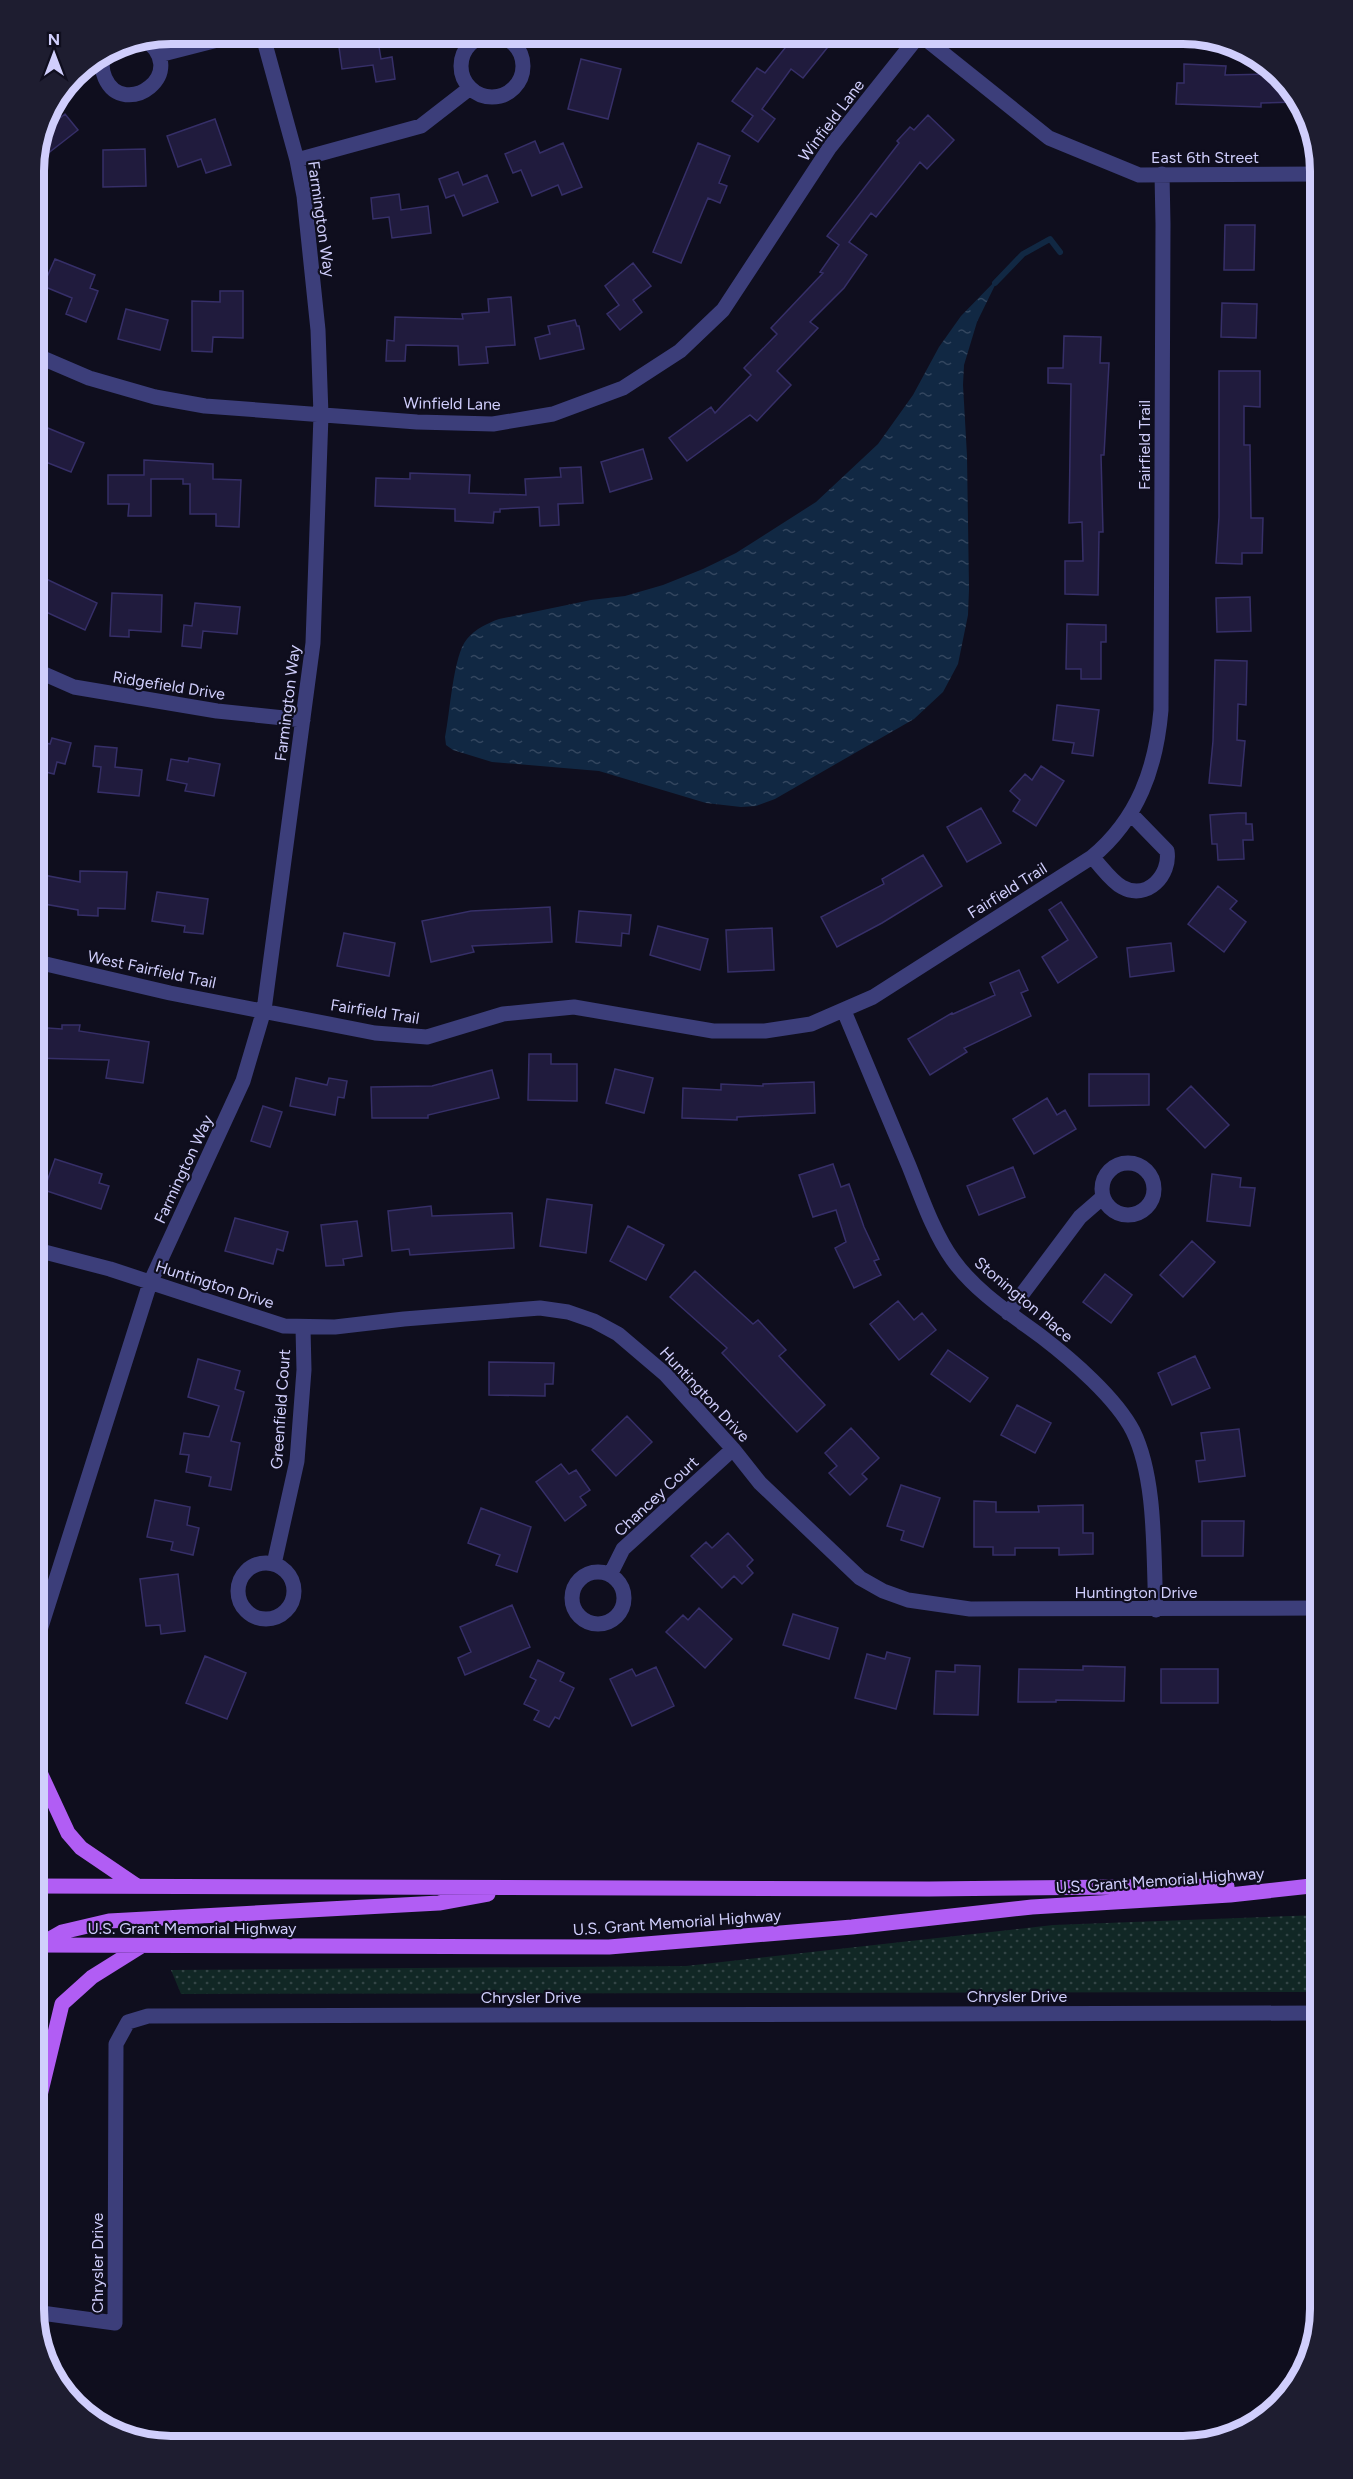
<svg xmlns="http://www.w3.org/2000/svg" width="1353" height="2479" viewBox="0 0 1353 2479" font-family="Figtree,sans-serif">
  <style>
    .grass { fill: url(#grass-dots) }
    .water { fill: url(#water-ripples) }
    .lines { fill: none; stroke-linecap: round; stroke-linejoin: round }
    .stream { stroke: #112843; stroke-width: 6 }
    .building { fill: #201b3d; stroke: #362f68; stroke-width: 1.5 }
    .minor { stroke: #3c3e7a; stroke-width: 15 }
    .major { stroke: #b15df4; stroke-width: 15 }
    .labels { text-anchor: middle; stroke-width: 4.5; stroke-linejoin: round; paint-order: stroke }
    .street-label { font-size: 16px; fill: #d0cefc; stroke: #0f0e1e }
    .rim { fill: none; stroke: #d0cefc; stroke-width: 8 }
  </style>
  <defs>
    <pattern id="grass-dots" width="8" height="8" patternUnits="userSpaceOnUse" patternTransform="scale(1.5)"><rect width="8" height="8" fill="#112725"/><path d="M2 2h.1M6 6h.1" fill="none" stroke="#334546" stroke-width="1.8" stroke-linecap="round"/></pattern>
    <pattern id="water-ripples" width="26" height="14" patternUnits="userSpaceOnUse" patternTransform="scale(1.5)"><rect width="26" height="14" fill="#112843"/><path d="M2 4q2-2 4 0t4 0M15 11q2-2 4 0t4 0" fill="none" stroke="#33465f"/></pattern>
  </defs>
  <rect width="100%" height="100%" fill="#0f0e1e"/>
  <path class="grass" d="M1320,1915V1992L181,1994L171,1970L686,1966L1053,1925Z"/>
  <path class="water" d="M999,277L977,322L964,365L963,385L967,456L969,589L968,615L958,664L943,692L914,719L775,799L756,806L741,807L706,803L599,771L492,762L453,750L446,745L445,737C450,714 453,655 467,639C475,629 488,623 499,619L591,600L625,596L663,585L703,569L736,553L816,502L878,444L913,395L939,347L961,316Z"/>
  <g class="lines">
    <path class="stream" d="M995,283L1023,254L1050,239L1060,252"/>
  </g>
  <path class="building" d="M797,33H819L831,43L803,78L791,69L762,109L775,119L758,142L742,131L753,116L732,101L757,68L765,73Z
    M377,35L381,59L392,57L395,79L376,82L373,65L342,69L338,40Z
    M581,59L621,69L608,119L568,109Z
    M1184,64L1226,66L1225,75L1274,74L1297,102L1261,103V107L1176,104L1177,83H1184Z
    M46,114L53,124L65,114L78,130L33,165Z
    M928,115L954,140L927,169L920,162L876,217L871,213L849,242L867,255L844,288L810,322L818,328L777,371L791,385L757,421L750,415L687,461L669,438L711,407L715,413L751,375L744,368L777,334L771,328L823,273L820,272L839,245L827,236L899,143L897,141L910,127L914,130Z
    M215,119L231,165L206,173L201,159L178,167L167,136Z
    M535,141L540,153L563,143L582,187L562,195L558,185L532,196L521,170L513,173L505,154Z
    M698,143L730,156L719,183L727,186L720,203L708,198L681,263L653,252Z
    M145,149L146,186L103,187V150Z
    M458,172L463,185L487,175L498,202L463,216L454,195L446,198L439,179Z
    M399,194L401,210L428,206L431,233L392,238L389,217L373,219L371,198Z
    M1225,225H1255L1254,270H1224Z
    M55,259L95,275L90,288L98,291L86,322L66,314L72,298L43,286Z
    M633,263L651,286L633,300L642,312L620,330L607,314L619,305L605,286Z
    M220,291H243V338L213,337L212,352L192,351V301L220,302Z
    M511,297L515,345L486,347L488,363L459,365L458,346L406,345L405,361H386L387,340L394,341L395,317L463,319L462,314L489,312L488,299Z
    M1222,303L1257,304L1256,338L1221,337Z
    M126,309L168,320L160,350L118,339Z
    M575,320L577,326H579L584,349L540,359L535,338L550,334L548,326Z
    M1064,336L1101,337L1100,363H1109L1104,455H1101L1103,532H1099L1098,595L1065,594V561H1083L1082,522L1069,523L1071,384L1048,383V368H1063Z
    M1219,371H1260V407L1244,406V445H1250L1251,518H1263L1262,553H1242V564L1216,563L1219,517Z
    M43,426L84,443L71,472L33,457V450Z
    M643,449L652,479L610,492L601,462Z
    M144,460L213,464V479L241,480L239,527L216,526V514H190V484H183V479H151V516H128L129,504H108V475H144Z
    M581,467L583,503L558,504L559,525L540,526L539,507L500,509V512H494L493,523L455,521V509L375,506L376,478L410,479V473L470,475L469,493L526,495L525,479L561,477L560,468Z
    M42,577L97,603L85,630L33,606V596Z
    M112,593L162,595L161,632L129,630V637L110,636Z
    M1250,597L1251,631L1217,632L1216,598Z
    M195,603L240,607L237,634L203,631L201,648L182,646L184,625L192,626Z
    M1067,624L1106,625V642H1101V679H1081V669H1066Z
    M1215,660L1247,661L1246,705L1238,704L1237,740L1245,741L1241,786L1209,783L1213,741Z
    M1057,705L1099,710L1093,756L1072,753L1074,743L1053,740Z
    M52,738L71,743L65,764L57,762L54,774L33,769V740L50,744Z
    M95,746L117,748L115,767L142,770L139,796L98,792L101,767L93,766Z
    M189,758L220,764L214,796L185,791L187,784L167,780L171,759L188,762Z
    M1041,766L1064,781L1036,826L1013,811L1020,800L1010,791L1025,774L1032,780Z
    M981,808L1001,843L967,862L947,827Z
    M1238,813H1246V824H1252L1253,840H1243L1244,859L1218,860L1217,844H1212L1210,815Z
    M923,855L942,886L882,923L837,947L821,917L884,884L882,879Z
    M80,871L127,872L125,909L98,908V916L78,915V910L33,902V873L80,882Z
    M1218,886L1237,901L1230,909L1246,922L1224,952L1188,924Z
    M157,892L208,899L203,934L184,932L185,926L152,921Z
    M1061,902L1097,957L1058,983L1042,957L1068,940L1049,910Z
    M550,907L552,942L472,946L474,952L431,962L422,921L471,911Z
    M579,911L631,915L629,934L622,933L621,946L576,942Z
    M658,926L708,939L700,970L650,955Z
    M772,928L774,970L728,972L726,930Z
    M344,933L395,943L389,976L337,966Z
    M1171,943L1174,971L1130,977L1127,948Z
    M1019,970L1028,990L1021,993L1031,1016L964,1048L967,1052L930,1075L908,1039L952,1013L953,1014L995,995L990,983Z
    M62,1025H80L79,1031L149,1042L143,1083L106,1078L109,1060L33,1058V1027L62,1029Z
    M529,1054H551V1064H577V1101L528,1100Z
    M615,1069L653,1078L644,1113L606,1103Z
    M492,1070L499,1098L428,1115V1118H372L371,1087L432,1086Z
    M1089,1074H1149V1105L1089,1106Z
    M296,1078L327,1085L329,1078L347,1081L344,1098L338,1097L335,1115L290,1106Z
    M814,1082L815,1113L737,1117V1120L682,1118L683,1088L721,1090V1084L763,1086V1084Z
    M1191,1086L1229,1125L1205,1148L1167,1109Z
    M1047,1098L1057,1115L1065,1110L1076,1129L1034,1154L1013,1119Z
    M263,1106L282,1112L270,1147L251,1141Z
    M55,1159L102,1174L99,1183L109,1186L101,1209L44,1190Z
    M833,1164L841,1187L849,1184L864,1227L879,1259L874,1261L881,1275L854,1288L835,1248L846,1242L836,1210L813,1217L799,1175Z
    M1013,1167L1025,1197L979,1215L967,1186Z
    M1212,1174L1241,1178L1240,1187L1255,1188L1250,1226L1207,1221Z
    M547,1199L592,1205L586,1253L540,1246Z
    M431,1206L432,1216L512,1213L514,1248L410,1255L409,1249L392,1251L388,1211Z
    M235,1218L288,1232L283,1251L277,1249L273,1264L225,1251Z
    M357,1221L362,1256L343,1259L344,1265L326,1266L321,1225Z
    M628,1226L664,1245L646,1280L610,1261Z
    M1192,1241L1215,1262L1183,1297L1160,1275Z
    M695,1271L753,1324L758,1320L786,1350L779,1356L825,1405L797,1432L722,1353L727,1348L670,1297Z
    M1105,1274L1132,1295L1111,1323L1083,1302Z
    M898,1301L914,1320L922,1313L936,1330L899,1360L870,1324Z
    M948,1350L988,1378L970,1402L931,1374Z
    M1195,1356L1210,1388L1172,1405L1158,1373Z
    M198,1359L240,1371L235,1389L244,1392L231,1441L240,1443L231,1490L209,1486L211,1477L186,1472L189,1455L180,1454L184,1433L209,1437L219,1406L188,1397Z
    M489,1362L554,1363L553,1384H545V1396L489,1395Z
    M1017,1405L1051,1423L1035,1453L1001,1435Z
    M627,1416L652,1442L616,1476L592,1450Z
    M851,1428L879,1458L862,1474L867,1479L850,1495L829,1473L837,1466L825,1453Z
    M1239,1429L1245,1476L1199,1482L1196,1461L1205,1460L1201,1433Z
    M561,1464L569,1474L576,1470L590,1490L580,1497L586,1505L565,1521L536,1482Z
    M901,1485L940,1498L923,1547L901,1540L904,1531L887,1526Z
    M155,1500L190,1507L187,1525L199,1528L193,1555L171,1550L173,1542L147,1537Z
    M974,1501L996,1502V1512H1039L1038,1506L1083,1505V1533H1093V1554L1059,1555V1548H1015V1555H993V1547H974Z
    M481,1508L531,1527L517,1572L496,1565L500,1555L468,1543Z
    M1202,1521H1244L1243,1556H1202Z
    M728,1533L753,1560L747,1566L753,1573L742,1584L734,1576L722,1588L691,1556L706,1542L712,1548Z
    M178,1574L185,1631L161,1634L160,1625L146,1626L140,1579Z
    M512,1605L530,1647L465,1675L458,1658L471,1652L460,1627Z
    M699,1608L732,1639L705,1668L666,1632L683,1615L688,1620Z
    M793,1614L838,1628L829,1659L783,1645Z
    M887,1652L910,1658L896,1709L855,1698L867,1654L885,1659Z
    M205,1656L246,1673L227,1719L186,1703Z
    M538,1660L564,1673L560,1681L574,1688L559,1719L555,1717L549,1727L534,1720L539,1711L524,1704L536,1680L530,1677Z
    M955,1665L980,1666L978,1715L934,1714L936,1671L955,1672Z
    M1083,1666L1125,1667L1124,1701L1056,1700V1702H1018L1019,1669L1083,1670Z
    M656,1667L674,1706L632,1726L610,1679L632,1669L636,1676Z
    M1161,1669H1218V1703H1161Z"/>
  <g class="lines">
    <path class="minor" d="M918,33L1049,138L1139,175L1320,174
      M461 66a31 31 0 1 1 62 0a31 31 0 1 1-62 0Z
      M106,51C101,60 101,69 105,78C124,121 193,72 143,38
      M159,55L245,33
      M297,160L421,126L470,88
      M33,354L89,378L155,397L205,406L417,422L493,424L553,414L623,388L680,351L723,310L830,147L920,34
      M33,669L74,687L217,711L303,720
      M1092,857C1101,866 1111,881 1122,887C1147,901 1171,875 1167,851L1131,814
      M33,961L170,993L375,1033L427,1037L503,1014L574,1007L713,1031H765L811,1024L873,997L1092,857C1138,819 1156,768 1161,710L1163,224L1162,174
      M844,1011C866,1063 887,1114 909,1166C921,1196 934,1234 953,1260C976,1292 1011,1314 1042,1337C1072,1360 1116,1398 1133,1431C1157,1480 1153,1556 1156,1610
      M1102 1189a26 26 0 1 1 52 0a26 26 0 1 1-52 0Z
      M33,1249L110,1269L284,1326L335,1327L404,1319L540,1308L568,1312L594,1321L618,1334L665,1374L733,1449L760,1483L860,1578L883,1591L908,1600L970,1609L1320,1608
      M1008,1313L1080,1217L1103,1197
      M238 1591a28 28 0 1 1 56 0a28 28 0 1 1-56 0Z
      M274,1564L297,1461L304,1370L303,1328
      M572 1598a26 26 0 1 1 52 0a26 26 0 1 1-52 0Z
      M610,1575L623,1549L733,1449
      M34,2312L115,2323L116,2044L128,2022L148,2016L1320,2013
      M35,2312L40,1886L34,1649L150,1283L243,1081L264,1010L313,643L321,415L318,330L304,196L297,160L262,33"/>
    <path class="major" d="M37,1766L68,1833L81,1848L137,1886
      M33,1886L929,1889L1227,1886
      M41,1944L62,1932L109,1921L439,1903L488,1894
      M33,1945L609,1947L852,1927L1032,1907L1230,1895L1320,1885
      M37,2108L62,2004L92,1977L140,1947"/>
  </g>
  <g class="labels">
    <g class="street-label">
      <text transform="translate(831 120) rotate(-53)" y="6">Winfield Lane</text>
      <text x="1205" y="163">East 6th Street</text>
      <text transform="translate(322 219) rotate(82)" y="6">Farmington Way</text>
      <text transform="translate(452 403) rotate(1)" y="6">Winfield Lane</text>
      <text transform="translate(1144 445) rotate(-90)" y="6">Fairfield Trail</text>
      <text transform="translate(169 685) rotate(9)" y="6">Ridgefield Drive</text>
      <text transform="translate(287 703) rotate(-83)" y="6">Farmington Way</text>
      <text transform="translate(1007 890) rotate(-32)" y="6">Fairfield Trail</text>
      <text transform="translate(152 969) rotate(12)" y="6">West Fairfield Trail</text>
      <text transform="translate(375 1011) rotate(9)" y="6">Fairfield Trail</text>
      <text transform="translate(183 1169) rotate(-65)" y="6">Farmington Way</text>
      <text transform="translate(215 1284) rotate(18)" y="6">Huntington Drive</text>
      <text transform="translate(1024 1299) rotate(40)" y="6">Stonington Place</text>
      <text transform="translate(705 1394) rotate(47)" y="6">Huntington Drive</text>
      <text transform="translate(280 1409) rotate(-86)" y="6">Greenfield Court</text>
      <text transform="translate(656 1496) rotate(-43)" y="6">Chancey Court</text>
      <text x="1136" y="1598">Huntington Drive</text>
      <text transform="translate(1160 1880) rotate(-4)" y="6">U.S. Grant Memorial Highway</text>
      <text transform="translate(677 1922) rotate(-4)" y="6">U.S. Grant Memorial Highway</text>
      <text x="192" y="1934">U.S. Grant Memorial Highway</text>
      <text x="1017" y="2002">Chrysler Drive</text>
      <text x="531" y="2003">Chrysler Drive</text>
      <text transform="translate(97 2263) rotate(-90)" y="6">Chrysler Drive</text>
    </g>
  </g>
  <path d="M0 0H1353V2479H0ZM171 44H1183A127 127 0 0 1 1310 171V2309A127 127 0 0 1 1183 2436H171A127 127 0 0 1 44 2309V171A127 127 0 0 1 171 44Z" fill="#1e1d30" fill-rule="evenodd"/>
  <path class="rim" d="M171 44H1183A127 127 0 0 1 1310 171V2309A127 127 0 0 1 1183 2436H171A127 127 0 0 1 44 2309V171A127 127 0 0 1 171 44Z"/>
  <g transform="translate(54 54)" stroke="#0f0e1e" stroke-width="4.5" paint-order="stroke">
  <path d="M0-4.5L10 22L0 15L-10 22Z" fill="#d0cefc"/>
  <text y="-9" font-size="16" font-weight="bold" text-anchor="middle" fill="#d0cefc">N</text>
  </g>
</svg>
